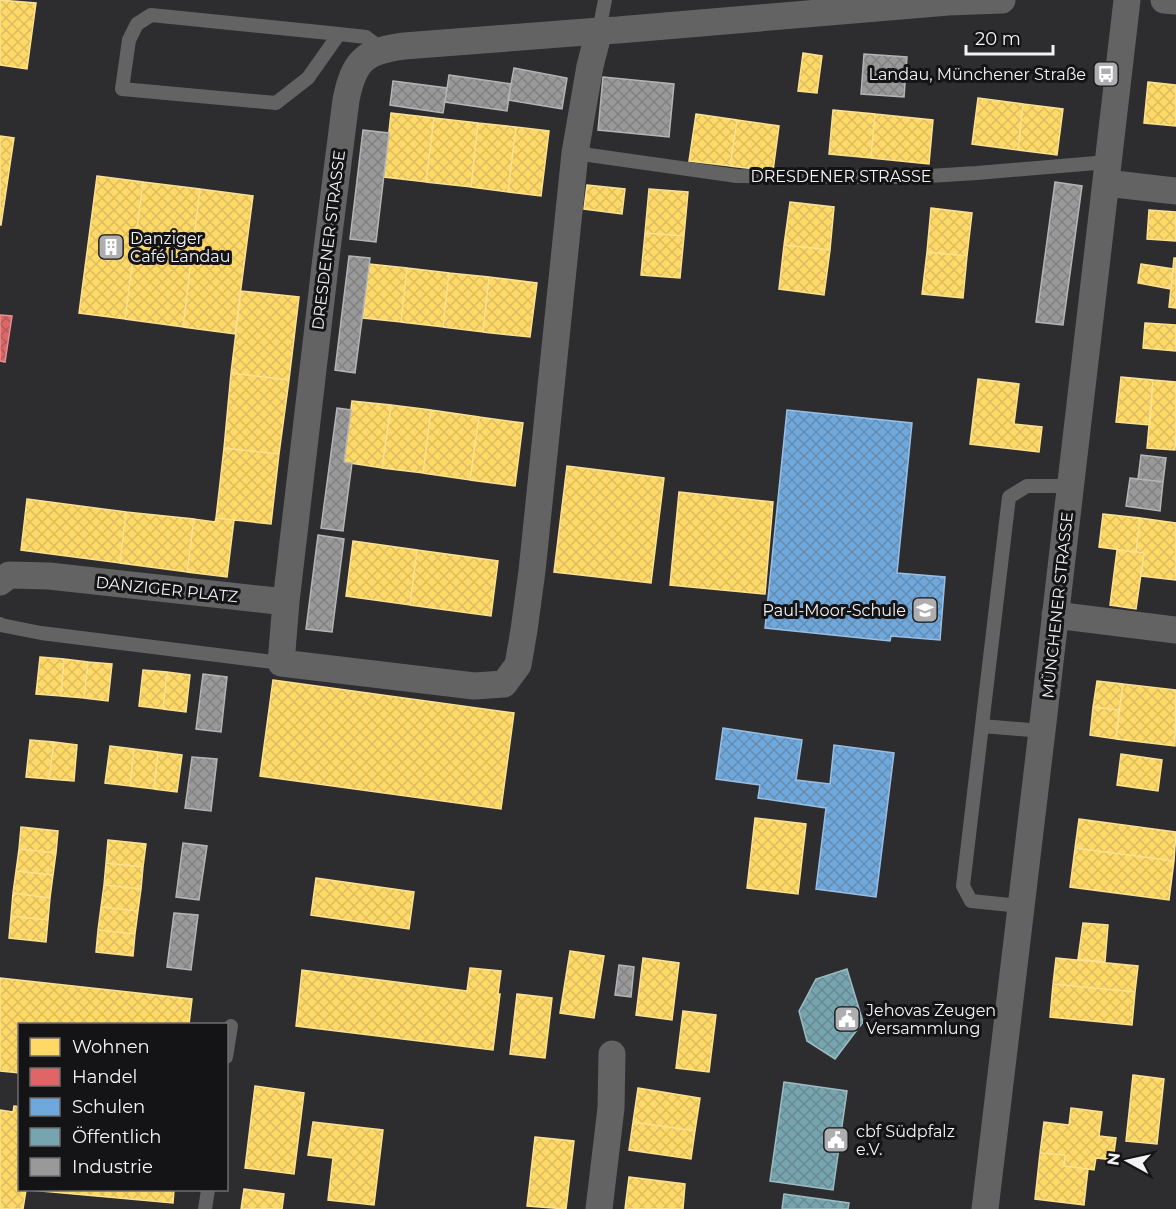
<svg xmlns="http://www.w3.org/2000/svg" width="1176" height="1209" viewBox="0 0 1176 1209" font-family="Montserrat,sans-serif">
  <style>
    .homes { fill: url(#homes-cross-hatch); stroke: #fbe191; stroke-width: 1.5 }
    .shops { fill: url(#shops-cross-hatch); stroke: #e69091; stroke-width: 1.5 }
    .schools { fill: url(#schools-cross-hatch); stroke: #97bee4; stroke-width: 1.5 }
    .public { fill: url(#public-cross-hatch); stroke: #9cbcc4; stroke-width: 1.5 }
    .industry { fill: url(#industry-cross-hatch); stroke: #b4b4b5; stroke-width: 1.5 }
    .lines { fill: none; stroke-linecap: round; stroke-linejoin: round }
    .service { stroke: #636364; stroke-width: 14 }
    .minor { stroke: #636364; stroke-width: 27 }
    .labels { text-anchor: middle; stroke-width: 6; stroke-linejoin: round; paint-order: stroke }
    .poi-label { font-size: 16px; fill: #f3f3f6; stroke: #141416; text-anchor: start }
    .street-label { font-size: 16px; fill: #f3f3f6; stroke: #141416 }
  </style>
  <defs>
    <pattern id="homes-cross-hatch" width="8" height="8" patternUnits="userSpaceOnUse" patternTransform="scale(1.5)"><rect width="8" height="8" fill="#ffd966"/><path d="M0 0l8 8M0 8l8-8" fill="none" stroke="#dbbc60"/></pattern>
    <pattern id="shops-cross-hatch" width="8" height="8" patternUnits="userSpaceOnUse" patternTransform="scale(1.5)"><rect width="8" height="8" fill="#e06666"/><path d="M0 0l8 8M0 8l8-8" fill="none" stroke="#ab5c5c"/></pattern>
    <pattern id="schools-cross-hatch" width="8" height="8" patternUnits="userSpaceOnUse" patternTransform="scale(1.5)"><rect width="8" height="8" fill="#6fa8dc"/><path d="M0 0l8 8M0 8l8-8" fill="none" stroke="#648cb0"/></pattern>
    <pattern id="public-cross-hatch" width="8" height="8" patternUnits="userSpaceOnUse" patternTransform="scale(1.5)"><rect width="8" height="8" fill="#76a5af"/><path d="M0 0l8 8M0 8l8-8" fill="none" stroke="#688991"/></pattern>
    <pattern id="industry-cross-hatch" width="8" height="8" patternUnits="userSpaceOnUse" patternTransform="scale(1.5)"><rect width="8" height="8" fill="#999"/><path d="M0 0l8 8M0 8l8-8" fill="none" stroke="#818181"/></pattern>
  </defs>
  <rect width="100%" height="100%" fill="#2d2c2e"/>
  <path class="homes" d="M0,0L36,3L27,69L0,65Z
    M803,53L822,56L817,93L798,91Z
    M1148,82L1176,85V126L1144,123Z
    M978,98L1023,104L1018,150L972,144Z
    M1023,104L1063,109L1057,155L1018,150Z
    M833,110L875,114L871,158L829,154Z
    M391,113L434,118L426,182L384,177Z
    M696,114L737,120L730,166L689,161Z
    M875,114L933,120L929,164L871,158Z
    M434,118L478,123L471,187L426,182Z
    M737,120L779,126L773,171L730,166Z
    M478,123L516,127L508,192L471,187Z
    M516,127L549,131L541,196L508,192Z
    M0,136L14,138L1,225H0Z
    M97,176L143,182L125,319L79,313Z
    M143,182L200,189L183,327L125,319Z
    M587,185L625,189L622,214L584,209Z
    M200,189L253,196L235,334L183,327Z
    M649,189L688,192L684,236L645,233Z
    M790,202L834,207L830,250L784,245Z
    M931,208L972,213L967,256L927,252Z
    M1149,210L1176,212V241L1147,239Z
    M645,233L684,236L680,278L641,275Z
    M784,245L830,250L824,295L779,289Z
    M927,252L967,256L963,298L922,294Z
    M1174,258H1176V308L1169,307Z
    M369,264L407,268L401,322L363,318Z
    M1141,264L1173,269L1171,289L1138,283Z
    M407,268L449,273L443,327L401,322Z
    M449,273L489,277L483,332L443,327Z
    M489,277L537,283L530,337L483,332Z
    M241,291L299,297L289,380L231,373Z
    M1145,323L1176,325V351L1143,348Z
    M231,373L289,380L279,454L224,448Z
    M1121,377L1153,380L1150,425L1116,422Z
    M978,379L1019,384L1014,424L1042,427L1039,452L970,444Z
    M1153,380L1176,382V433L1175,450L1147,448Z
    M352,401L391,405L382,468L344,462Z
    M391,405L431,410L423,473L382,468Z
    M431,410L479,417L470,480L423,473Z
    M479,417L523,423L515,486L470,480Z
    M224,448L279,454L271,524L216,518Z
    M567,466L664,478L651,583L554,572Z
    M679,492L773,502L765,594L670,585Z
    M27,499L126,512L120,563L21,550Z
    M126,512L194,519L187,572L120,563Z
    M1103,514L1140,518L1136,552L1099,547Z
    M216,518L234,520L227,577L187,572L194,519L215,522Z
    M1140,518L1176,523V580L1141,576L1144,553L1136,552Z
    M353,541L417,550L410,605L346,596Z
    M417,550L498,561L491,616L410,605Z
    M1117,550L1144,553L1136,609L1110,605Z
    M40,657L64,659L61,696L36,694Z
    M64,659L88,662L84,698L61,696Z
    M88,662L112,664L108,701L84,698Z
    M143,670L167,672L163,709L139,706Z
    M167,672L190,675L186,712L163,709Z
    M273,680L514,713L501,809L260,776Z
    M1097,681L1123,684L1119,710L1093,707Z
    M1123,684L1176,690L1175,746L1116,739Z
    M1093,707L1119,710L1116,739L1090,735Z
    M30,740L54,742L49,779L26,777Z
    M54,742L77,745L74,781L49,779Z
    M110,746L134,749L130,786L105,783Z
    M134,749L158,752L154,789L130,786Z
    M158,752L182,755L177,792L154,789Z
    M1121,754L1162,760L1158,791L1117,785Z
    M755,818L806,824L798,894L747,888Z
    M1079,819L1176,832L1174,861L1075,848Z
    M21,827L58,831L56,853L19,849Z
    M108,840L146,844L143,867L106,863Z
    M1075,848L1174,861L1169,900L1070,887Z
    M19,849L56,853L53,875L16,871Z
    M106,863L143,867L141,889L104,885Z
    M16,871L53,875L50,898L13,893Z
    M316,878L414,892L409,929L311,915Z
    M104,885L141,889L138,911L101,907Z
    M13,893L50,898L48,920L11,916Z
    M101,907L138,911L135,934L98,930Z
    M11,916L48,920L46,942L9,938Z
    M1083,923L1108,925L1105,962L1078,959Z
    M98,930L135,934L133,956L96,952Z
    M570,951L604,956L594,1018L560,1013Z
    M643,958L679,963L672,1020L636,1015Z
    M1056,958L1138,966L1135,992L1053,984Z
    M470,968L501,971L498,994H500L493,1050L296,1026L302,970L467,991Z
    M0,978L192,999L189,1024H20V1073L0,1071Z
    M1053,984L1135,992L1132,1025L1050,1017Z
    M517,994L552,998L545,1058L510,1054Z
    M683,1011L716,1015L709,1072L676,1068Z
    M1133,1075L1164,1079L1157,1144L1126,1141Z
    M255,1086L304,1093L294,1174L245,1168Z
    M638,1088L700,1098L695,1131L633,1122Z
    M14,1106L20,1107V1190H26L23,1209H0V1110L13,1112Z
    M1071,1108L1102,1112L1099,1136L1116,1138L1113,1160L1096,1158L1094,1170L1088,1169L1064,1166L1065,1155L1040,1153L1044,1122L1069,1125Z
    M313,1122L383,1130L374,1205L328,1200L333,1158L308,1155Z
    M633,1122L695,1131L691,1159L629,1150Z
    M535,1137L574,1141L566,1209L527,1206Z
    M1040,1153L1065,1155L1064,1166L1088,1169L1084,1205L1035,1199Z
    M629,1177L685,1184L683,1209H625Z
    M244,1189L284,1194L282,1209H241Z
    M30,1190H174L173,1203Z"/>
  <path class="shops" d="M0,315L12,316L5,362L0,361Z"/>
  <path class="schools" d="M787,410L912,423L897,573L945,577L940,640L891,636L890,641L765,628Z
    M723,728L802,740L796,780L830,784L834,745L894,753L876,897L816,889L826,808L758,798L760,785L716,779Z"/>
  <path class="public" d="M847,969L863,1022L835,1059L807,1041L799,1011L816,979Z
    M784,1082L847,1091L833,1190L770,1181Z
    M784,1194L849,1203L848,1209H782Z"/>
  <path class="industry" d="M864,54L907,57L904,97L861,94Z
    M514,68L567,78L562,109L508,100Z
    M449,75L511,84L507,111L445,102Z
    M603,77L674,84L669,137L598,130Z
    M393,81L447,88L443,113L390,105Z
    M363,130L389,133L376,242L350,239Z
    M1055,182L1082,186L1063,325L1036,322Z
    M349,256L370,258L355,373L335,370Z
    M337,408L351,410L344,462L352,463L343,531L321,528Z
    M1141,455L1166,458L1163,482L1138,479Z
    M1130,478L1163,482L1160,511L1126,506Z
    M318,535L344,539L332,632L306,629Z
    M203,674L227,677L221,732L196,729Z
    M192,757L217,759L211,811L185,808Z
    M183,843L207,846L199,900L176,897Z
    M174,913L198,915L191,970L167,967Z
    M619,965L634,967L631,997L615,995Z"/>
  <g class="lines">
    <path class="service" d="M599,31L605,0
      M339,34L308,78L276,103L122,89L129,40L137,24L151,15L339,34L366,37L382,49
      M575,153L737,176L912,177L977,173L1108,162
      M0,624L1,625L41,633L281,663
      M982,726L1042,731
      M1021,906L971,901L963,886L1009,497L1027,486H1070
      M226,1057L231,1026
      M205,1209L208,1190"/>
    <path class="minor" d="M1164,0L1176,1
      M599,31L590,66L575,153L532,571L524,630L518,665L504,684L474,686L281,663L286,602L327,249L346,100C354,60 365,51 404,46L599,31L618,30L948,2L1002,0
      M1106,183L1176,191
      M0,582L9,575L49,576L286,602
      M1055,615L1176,630
      M599,1209L611,1108L612,1054
      M985,1209L1042,731L1127,0"/>
  </g>
  <defs>
    <g id="bus-square" transform="scale(1.35)"><rect x="-9" y="-9" width="18" height="18" rx="4" fill="#aeadb0" stroke="#141416"/><path d="M-5-6H5V4H4V6H2V4H-2V6H-4V4H-5ZM-3.5-4V0h7V-4ZM-3.5 1.2v1.5H-2V1.2ZM2 1.2v1.5H3.5V1.2Z" fill="#fff"/></g>
    <g id="building-square" transform="scale(1.35)"><rect x="-9" y="-9" width="18" height="18" rx="4" fill="#aeadb0" stroke="#141416"/><path d="M-4-6H4V6H1V3H-1V6H-4ZM-2.5-4.3h1.7v1.8h-1.7ZM.8-4.3h1.7v1.8H.8ZM-2.5-1h1.7V.8h-1.7ZM.8-1h1.7V.8H.8Z" fill="#fff"/></g>
    <g id="school-square" transform="scale(1.35)"><rect x="-9" y="-9" width="18" height="18" rx="4" fill="#aeadb0" stroke="#141416"/><path d="M0-5L7-2L0 1L-7-2ZM-4 1L0 2.5L4 1V4Q0 6-4 4Z" fill="#fff"/></g>
    <g id="civic-square" transform="scale(1.35)"><rect x="-9" y="-9" width="18" height="18" rx="4" fill="#aeadb0" stroke="#141416"/><path d="M-.6-6.5H3V-4.5H.6V-3L4-1V1h2V6H-6V1h2V-1L-.6-3ZM-1.2 2.5V6h2.4V2.5Z" fill="#fff"/></g>
  </defs>
  <g fill-rule="evenodd">
    <use href="#bus-square" x="1106" y="74"/>
    <use href="#building-square" x="111" y="247"/>
    <use href="#school-square" x="925" y="610"/>
    <use href="#civic-square" x="847" y="1019"/>
    <use href="#civic-square" x="836" y="1140"/>
  </g>
  <g class="labels">
    <g class="poi-label">
      <text x="1086" y="80" text-anchor="end">Landau, Münchener Straße</text>
      <text x="130" y="244">Danziger<tspan x="130" dy="18">Café Landau</tspan></text>
      <text x="906" y="616" text-anchor="end">Paul-Moor-Schule</text>
      <text x="866" y="1016">Jehovas Zeugen<tspan x="866" dy="18">Versammlung</tspan></text>
      <text x="856" y="1137">cbf Südpfalz<tspan x="856" dy="18">e.V.</tspan></text>
    </g>
    <g class="street-label">
      <text x="841" y="182">DRESDENER STRASSE</text>
      <text transform="translate(328 240) rotate(-83)" y="6">DRESDENER STRASSE</text>
      <text transform="translate(167 589) rotate(6)" y="6">DANZIGER PLATZ</text>
      <text transform="translate(1057 605) rotate(-84)" y="6">MÜNCHENER STRASSE</text>
    </g>
  </g>
  <rect x="18" y="1023" width="210" height="168" fill="#141416" stroke="#6d6d70" stroke-width="1.5"/>
  <rect x="30" y="1038" width="30" height="18" fill="#ffd966" stroke="#6d6d70" stroke-width="1.5"/>
  <text x="72" y="1053" font-size="18" fill="#f3f3f6">Wohnen</text>
  <rect x="30" y="1068" width="30" height="18" fill="#e06666" stroke="#6d6d70" stroke-width="1.5"/>
  <text x="72" y="1083" font-size="18" fill="#f3f3f6">Handel</text>
  <rect x="30" y="1098" width="30" height="18" fill="#6fa8dc" stroke="#6d6d70" stroke-width="1.5"/>
  <text x="72" y="1113" font-size="18" fill="#f3f3f6">Schulen</text>
  <rect x="30" y="1128" width="30" height="18" fill="#76a5af" stroke="#6d6d70" stroke-width="1.5"/>
  <text x="72" y="1143" font-size="18" fill="#f3f3f6">Öffentlich</text>
  <rect x="30" y="1158" width="30" height="18" fill="#999999" stroke="#6d6d70" stroke-width="1.5"/>
  <text x="72" y="1173" font-size="18" fill="#f3f3f6">Industrie</text>
  <g transform="translate(1128 1161) rotate(278)" stroke="#141416" stroke-width="4.5" paint-order="stroke">
  <path d="M0-4.5L10 22L0 15L-10 22Z" fill="#f3f3f6"/>
  <text y="-9" font-size="16" font-weight="bold" text-anchor="middle" fill="#f3f3f6">N</text>
  </g>
  <path d="M966 45v9h87v-9" fill="none" stroke="#f3f3f6" stroke-width="3"/>
  <text x="975" y="45" font-size="18" fill="#f3f3f6" stroke="#141416" stroke-width="4.5" paint-order="stroke">20 m</text>
</svg>
